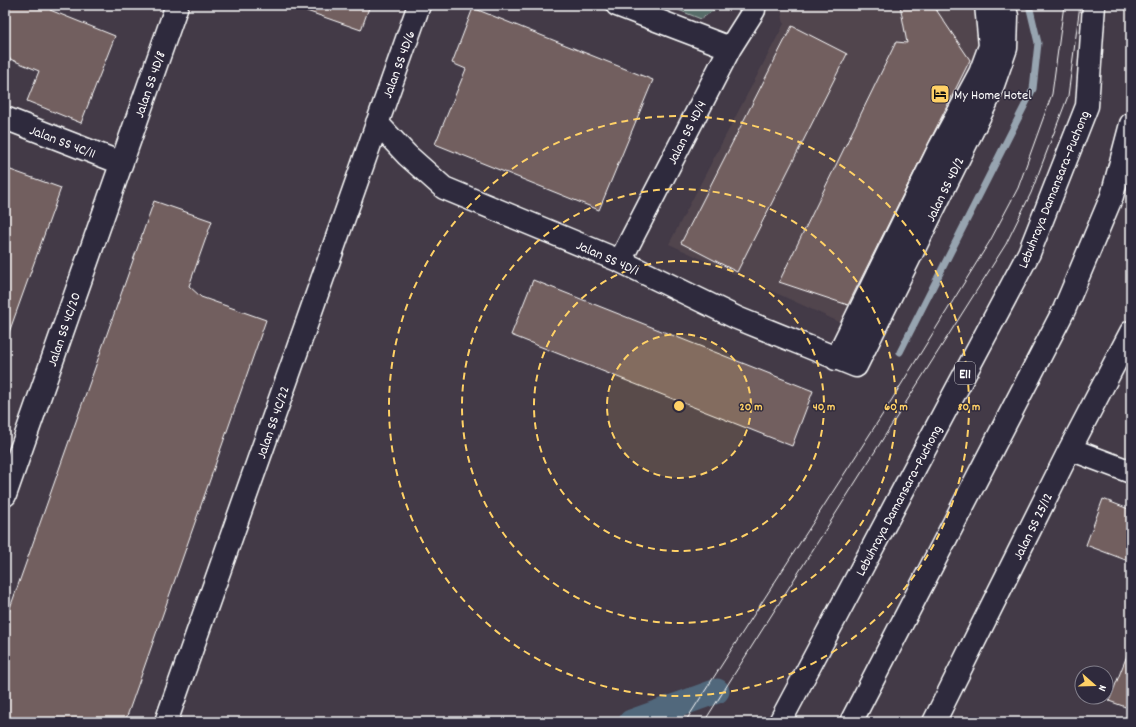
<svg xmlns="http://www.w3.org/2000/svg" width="1136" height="727" viewBox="0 0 1136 727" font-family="Dekko,sans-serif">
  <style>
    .built { fill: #51454e }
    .green { fill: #566c67; stroke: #aab6b3 }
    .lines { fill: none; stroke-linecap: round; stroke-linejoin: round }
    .stream { stroke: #97a4b0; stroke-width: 7 }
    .canal { stroke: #51687c; stroke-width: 25 }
    .building { fill: #725e5f; stroke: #fff }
    .minor-casing { stroke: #fff; stroke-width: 25 }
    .highway-casing { stroke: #fff; stroke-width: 25 }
    .minor { stroke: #2f2a3d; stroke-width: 22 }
    .highway { stroke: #2f2a3d; stroke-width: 22 }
    .tram { stroke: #fff; stroke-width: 1 }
    .ring { fill: none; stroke: #ffd166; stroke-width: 2; stroke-dasharray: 7 5 }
    .labels { text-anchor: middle; stroke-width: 3; stroke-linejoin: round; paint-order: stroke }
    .shield { fill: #2f2a3d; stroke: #c1bfc5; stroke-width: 1 }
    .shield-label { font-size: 13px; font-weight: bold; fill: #fff }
    .street-label { font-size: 14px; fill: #fff; stroke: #2f2a3d }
    .poi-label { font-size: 14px; fill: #fff; stroke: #2f2a3d; text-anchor: start }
    .centre { fill: #ffd166; stroke: #2f2a3d; stroke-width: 2 }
    .ring-label { font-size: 12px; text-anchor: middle; font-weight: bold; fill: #ffd166; stroke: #2f2a3d; stroke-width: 3; stroke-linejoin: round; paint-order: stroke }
  </style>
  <rect width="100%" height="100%" fill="#433a47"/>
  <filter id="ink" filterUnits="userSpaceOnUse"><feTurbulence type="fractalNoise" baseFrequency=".025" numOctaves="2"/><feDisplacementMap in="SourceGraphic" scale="8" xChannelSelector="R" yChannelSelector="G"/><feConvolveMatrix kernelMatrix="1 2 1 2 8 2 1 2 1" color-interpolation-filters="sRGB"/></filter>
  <g filter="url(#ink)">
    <path class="built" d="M780,5H993L999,34L861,332L669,244L784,24Z"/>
    <path class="green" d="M666,5H721L701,19Z"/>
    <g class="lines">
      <path class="stream" d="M900,352L1033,89L1038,43L1029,5"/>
      <path class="canal" d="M631,722L717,691"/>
    </g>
    <path class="building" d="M5,5H41L51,9L50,10L115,36L81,123L27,101L39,71L5,57Z
      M299,5H370L361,30L298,8Z
      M900,5H933L970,60L848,305L779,282L896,42L907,43Z
      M473,8L653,80L599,210L435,144L466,69L452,63Z
      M792,26L847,54L737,272L681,243Z
      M5,168L61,188L7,338L5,337Z
      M154,201L212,221L189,286L201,297L266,320L125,722H5V622Z
      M533,280L813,391L792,446L511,335Z
      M1103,499L1131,510V562L1086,545Z
      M1130,648H1131V709L1109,701Z"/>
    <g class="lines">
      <g class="minor-casing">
        <path id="minor" d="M617,5L730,48
          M5,118L121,163
          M377,123L407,155L444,188L620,261L737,318L856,366L988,99L1006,48L1007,16L1004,5
          M620,261L730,48L754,10L753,5
          M836,359L939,149L980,73L990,46L986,5
          M1070,449L1131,472
          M5,495L177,5
          M166,722L419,5
          M934,722L1070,449L1131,332"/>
      </g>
      <g class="highway-casing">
        <path id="highway" d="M780,722L1029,253L1087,106L1094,5
          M851,722L1064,310L1112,196L1131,124"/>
      </g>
      <use href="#minor" class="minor"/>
      <use href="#highway" class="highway"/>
      <path class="tram" d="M685,722L886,409L990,241L1018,188L1052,94L1064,5
        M704,722L1006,244L1031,193L1068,96L1080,5"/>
    </g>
  </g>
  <circle cx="679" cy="406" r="72" fill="#ffd166" fill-opacity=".12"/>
  <g class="ring">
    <circle cx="679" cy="406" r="72"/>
    <circle cx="679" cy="406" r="145"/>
    <circle cx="679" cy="406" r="217"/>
    <circle cx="679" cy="406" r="290"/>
  </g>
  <defs>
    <g id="hotel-square" transform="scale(1)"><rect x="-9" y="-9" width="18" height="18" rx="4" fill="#ffd166" stroke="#2f2a3d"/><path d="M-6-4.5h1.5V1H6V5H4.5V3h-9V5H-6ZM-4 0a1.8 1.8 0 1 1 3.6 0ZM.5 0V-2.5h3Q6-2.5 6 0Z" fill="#111"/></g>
  </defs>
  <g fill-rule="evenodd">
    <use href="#hotel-square" x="940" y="94"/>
  </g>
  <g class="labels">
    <rect class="shield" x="955" y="362" width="20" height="22" rx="3"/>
    <g class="shield-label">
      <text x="965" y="378">E11</text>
    </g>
    <g class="street-label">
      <text transform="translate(398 64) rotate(-70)" y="5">Jalan SS 4D/6</text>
      <text transform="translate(149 84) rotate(-71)" y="5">Jalan SS 4D/8</text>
      <text transform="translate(686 132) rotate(-63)" y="5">Jalan SS 4D/4</text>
      <text transform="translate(63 141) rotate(21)" y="5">Jalan SS 4C/11</text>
      <text transform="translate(944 189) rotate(-64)" y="5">Jalan SS 4D/2</text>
      <text transform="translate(1053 189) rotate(-68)" y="5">Lebuhraya Damansara–Puchong</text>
      <text transform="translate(608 257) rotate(24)" y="5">Jalan SS 4D/1</text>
      <text transform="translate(63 329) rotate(-71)" y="5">Jalan SS 4C/20</text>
      <text transform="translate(272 422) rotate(-71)" y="5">Jalan SS 4C/22</text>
      <text transform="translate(898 500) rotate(-62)" y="5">Lebuhraya Damansara–Puchong</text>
      <text transform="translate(1032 526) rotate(-64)" y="5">Jalan SS 25/12</text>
    </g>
    <g class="poi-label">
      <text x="954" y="99">My Home Hotel</text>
    </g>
  </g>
  <circle cx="679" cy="406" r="6" class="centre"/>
  <g class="ring-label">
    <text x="751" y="410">20 m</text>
    <text x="824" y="410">40 m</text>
    <text x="896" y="410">60 m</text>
    <text x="969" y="410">80 m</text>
  </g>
  <rect width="1136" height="727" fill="none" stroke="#2f2a3d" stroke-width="20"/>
  <rect x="10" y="10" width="1116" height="707" fill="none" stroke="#fff" stroke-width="1.5" filter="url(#ink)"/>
  <g transform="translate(1094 685) rotate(110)"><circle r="19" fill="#2f2a3d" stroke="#827f8b"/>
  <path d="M0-3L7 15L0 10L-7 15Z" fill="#ffd166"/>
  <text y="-6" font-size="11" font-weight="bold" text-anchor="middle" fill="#ffffff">N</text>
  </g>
</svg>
